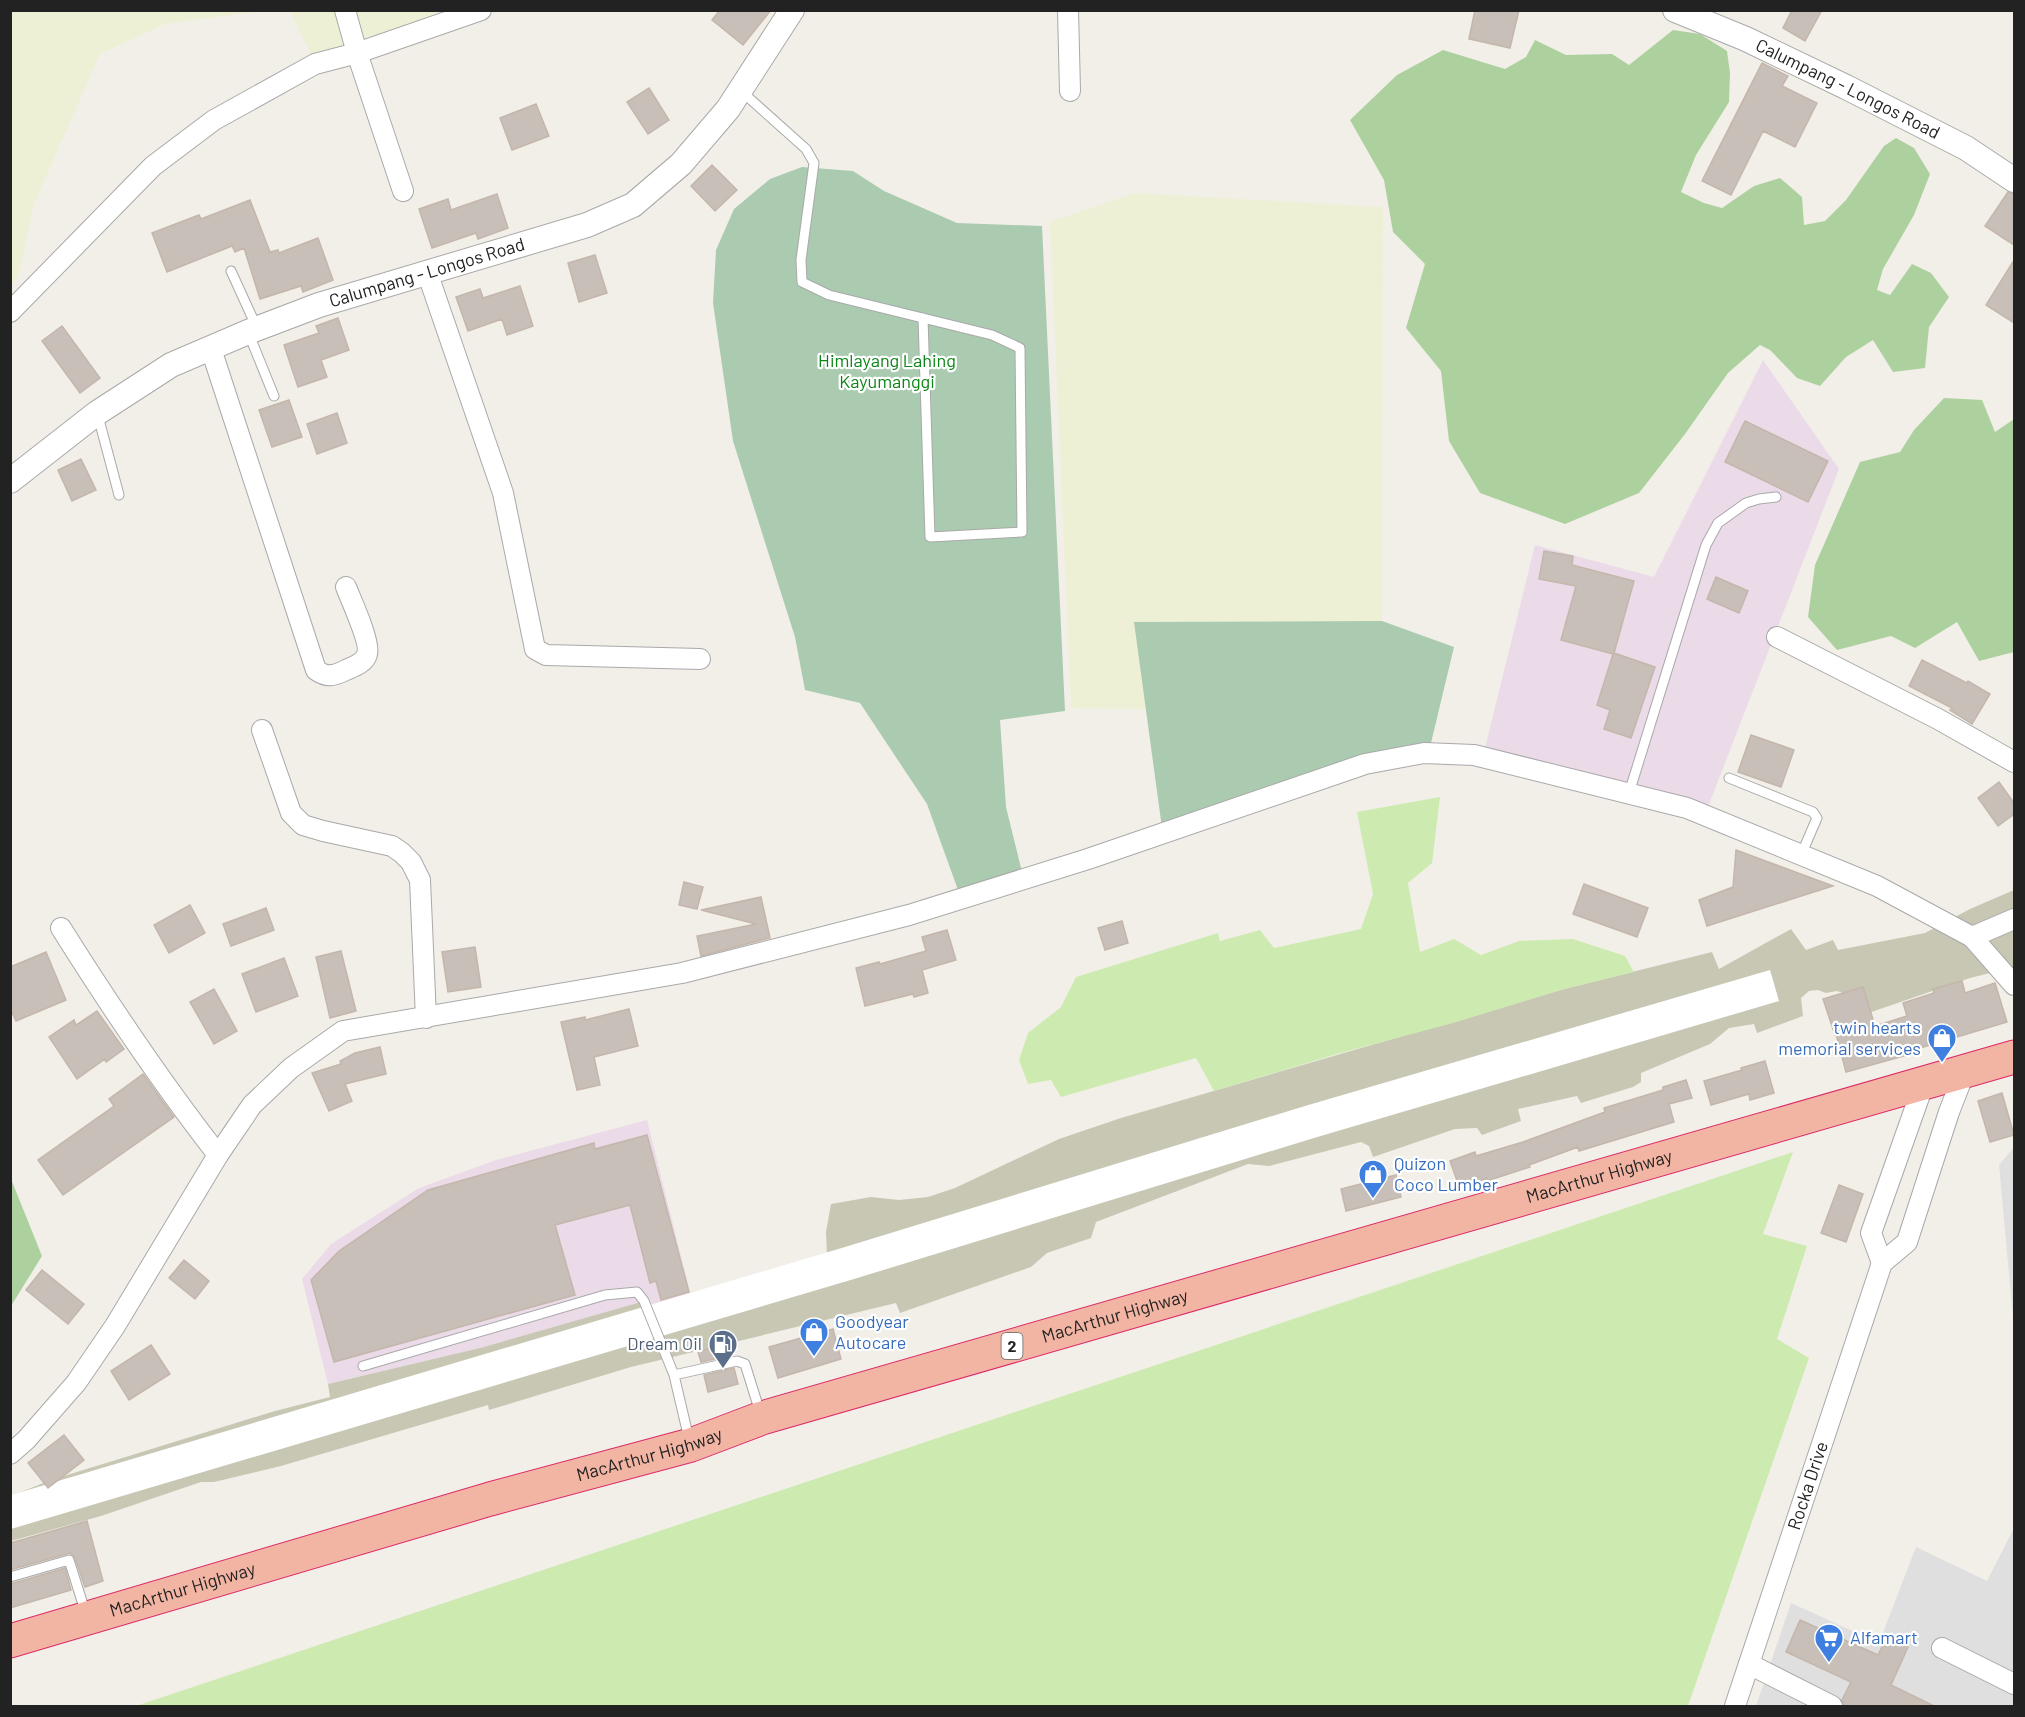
<svg xmlns="http://www.w3.org/2000/svg" width="2025" height="1717" viewBox="0 0 2025 1717" font-family="Barlow,sans-serif">
  <style>
    .residential { fill: #e0dfdf }
    .industrial { fill: #ebdbe8 }
    .construction { fill: #c7c7b4 }
    .farmland { fill: #eef0d5 }
    .grass { fill: #cdebb0 }
    .forest { fill: #add19e }
    .cemetery { fill: #aacbaf }
    .pier { fill: #fff }
    .building { fill: #c7bfb8; stroke: #c4b6ab; stroke-width: 1.5 }
    .lines { fill: none; stroke-linecap: round; stroke-linejoin: round }
    .service-casing { stroke: #a9a9a9; stroke-width: 11 }
    .minor-casing { stroke: #a9a9a9; stroke-width: 22 }
    .tertiary-casing { stroke: #a9a9a9; stroke-width: 26 }
    .trunk-casing { stroke: #dc2a67; stroke-width: 35 }
    .service { stroke: #fff; stroke-width: 9 }
    .minor { stroke: #fff; stroke-width: 20 }
    .tertiary { stroke: #fff; stroke-width: 24 }
    .trunk { stroke: #f2b4a3; stroke-width: 33 }
    .labels { text-anchor: middle; stroke-width: 4.5; stroke-linejoin: round; paint-order: stroke }
    .shield { fill: #fff; stroke: #646464; stroke-width: 1.5 }
    .shield-label { font-size: 16px; font-weight: bold; fill: #222 }
    .street-label { font-size: 18px; fill: #222; stroke: #fff }
    .park-label { font-size: 18px; fill: #0c8416; stroke: #fff }
    .shop-label { font-size: 18px; fill: #366cbe; stroke: #fff; text-anchor: start }
    .service-label { font-size: 18px; fill: #4e5e75; stroke: #fff; text-anchor: end }
  </style>
  <rect width="100%" height="100%" fill="#f2efe9"/>
  <path class="residential" d="M2014,1147V1328L1999,1165Z
    M2014,1528V1706H1756L1791,1603L1879,1643L1916,1547L1987,1581Z"/>
  <path class="industrial" d="M1763,360L1839,469L1706,812L1484,752L1535,545L1654,577Z
    M647,1120L691,1296L650,1308L647,1301L484,1347L328,1384L302,1279L331,1244L419,1188L496,1160Z"/>
  <path class="construction" d="M2014,890V967L1970,978L1857,1017L1852,996L1837,991L1826,993L1818,990L1809,991L1801,998L1803,1016L1757,1033L1754,1024L1729,1028L1710,1044L1641,1073V1082L1633,1087L1581,1103L1577,1096L1518,1109L1521,1121L1482,1135L1477,1128L1455,1129L1373,1157L1369,1146L1361,1142L1269,1166L1248,1164L1096,1222L1091,1238L1047,1253L1031,1267L900,1313L896,1303L631,1367L489,1410L488,1405L281,1466L214,1482H201L101,1516L11,1541V1496L51,1480L275,1411L330,1397L328,1384L484,1347L648,1300L650,1307L827,1256L826,1232L831,1204L871,1197L899,1200L928,1197L955,1188L1059,1139L1121,1118L1564,989L1712,952L1719,969L1791,929L1806,950L1833,940L1838,950L1925,933L1970,909Z"/>
  <path class="farmland" d="M11,10L262,11L165,24L100,54L34,204L18,277L11,285Z
    M290,11H440L424,19L311,55Z
    M1134,193L1383,207L1382,621L1134,622L1146,709L1071,708L1050,222Z"/>
  <path class="grass" d="M1440,797L1432,863L1408,883L1420,952L1454,939L1481,955L1519,941L1573,939L1625,956L1634,972L1564,989L1453,1023L1337,1054L1214,1091L1196,1058L1061,1097L1051,1080L1028,1084L1019,1060L1028,1033L1061,1007L1076,977L1218,933L1220,941L1260,930L1274,948L1361,929L1373,894L1357,812Z
    M1793,1152L1763,1234L1807,1246L1777,1339L1809,1358L1688,1706H136Z"/>
  <path class="forest" d="M1673,30L1700,34L1727,51L1730,73L1729,102L1696,155L1681,192L1704,203L1722,208L1754,186L1780,178L1802,197L1804,225L1825,221L1846,200L1884,146L1896,138L1914,148L1930,174L1914,215L1883,269L1877,290L1890,295L1912,264L1931,273L1949,297L1929,327L1925,368L1893,372L1873,340L1846,357L1820,386L1797,378L1770,350L1760,345L1728,373L1685,434L1639,493L1565,524L1480,493L1449,441L1441,371L1406,328L1425,264L1393,232L1384,180L1350,120L1397,75L1443,50L1505,69L1526,57L1535,40L1566,55L1612,54L1629,65Z
    M1944,398L1982,400L1995,432L2014,419V652L1979,661L1957,622L1915,648L1891,636L1837,650L1808,617L1815,565L1860,462L1900,452L1914,430Z
    M11,1179L42,1256L11,1306Z"/>
  <path class="cemetery" d="M802,167L853,171L884,191L957,223L1042,226L1065,711L1000,720L1006,807L1022,872L958,890L927,804L860,703L805,690L795,637L733,441L713,303L716,250L734,209L770,179Z
    M1382,621L1454,647L1431,743L1306,781L1162,828L1134,622Z"/>
  <path class="pier" d="M1770,970L1779,1001L1314,1138L854,1279L11,1529V1495L845,1247L1305,1106Z"/>
  <path class="building" d="M720,10H771L743,45L712,20Z
    M1475,10H1519L1510,48L1469,39Z
    M1792,10H1822L1805,41L1783,28Z
    M1762,63L1788,76L1782,86L1817,103L1795,147L1763,131L1731,195L1702,181Z
    M649,88L669,120L648,134L627,102Z
    M536,104L549,136L512,150L500,118Z
    M712,165L737,190L715,211L691,186Z
    M2008,192L2014,194V245L1985,226Z
    M497,194L508,228L478,239L476,233L432,248L419,209L448,199L451,210Z
    M250,200L270,252L278,250L279,253L318,238L333,280L303,292L301,286L260,299L244,248L235,252L232,246L167,272L152,233L199,215L201,219Z
    M595,255L607,293L579,302L568,263Z
    M2014,260V323L1986,305Z
    M520,286L533,326L507,335L502,319L468,331L456,297L480,289L483,298Z
    M338,318L349,350L321,360L327,377L298,387L284,345L319,333L316,326Z
    M62,326L100,378L80,393L42,341Z
    M289,400L302,437L272,447L259,410Z
    M337,413L347,443L317,454L307,424Z
    M1745,421L1828,461L1808,502L1725,462Z
    M81,459L96,490L72,501L58,470Z
    M1544,551L1573,556L1572,565L1634,581L1614,653L1655,667L1631,738L1604,729L1610,710L1597,705L1613,654L1561,640L1576,586L1539,579Z
    M1716,577L1748,591L1739,613L1707,599Z
    M1922,660L1967,683L1968,681L1990,694L1972,724L1950,710L1952,708L1909,686Z
    M1751,735L1794,750L1781,787L1738,772Z
    M1999,782L2014,803V814L1998,826L1978,798Z
    M1736,850L1833,886L1707,926L1699,900L1733,887Z
    M684,882L703,887L697,909L679,905Z
    M1584,884L1648,908L1637,937L1573,914Z
    M761,897L770,938L701,956L697,936L756,924L701,910Z
    M190,905L205,933L169,953L154,925Z
    M266,908L274,930L231,946L223,924Z
    M1122,921L1128,943L1105,950L1098,928Z
    M947,930L956,960L922,970L928,993L914,997L913,994L865,1006L856,968L879,962L880,964L926,951L922,937Z
    M475,947L481,987L448,992L442,952Z
    M341,951L356,1011L330,1018L316,957Z
    M46,952L66,1000L16,1021L10,1008V967Z
    M284,958L298,996L256,1012L242,974Z
    M1962,981L1965,993L1995,983L2007,1022L1910,1051L1911,1054L1846,1072L1836,1034L1835,1035L1823,999L1863,987L1875,1026L1907,1016L1903,1003L1934,993L1933,989Z
    M214,989L237,1031L214,1044L190,1002Z
    M629,1009L638,1046L594,1057L600,1085L577,1090L561,1022L585,1017V1020Z
    M97,1011L124,1049L106,1062L105,1059L77,1079L49,1037L74,1020L76,1025Z
    M380,1047L386,1074L345,1084L352,1101L329,1111L312,1073L341,1064L340,1061L355,1053Z
    M1765,1061L1774,1093L1750,1100L1749,1094L1711,1105L1704,1081L1742,1070L1741,1068Z
    M143,1074L174,1117L63,1195L38,1160L114,1106L109,1099Z
    M1686,1080L1692,1098L1669,1104L1674,1122L1579,1151L1578,1147L1529,1165L1530,1167L1487,1181V1178L1460,1189L1450,1161L1475,1152L1476,1156L1523,1142L1605,1112L1604,1108L1663,1090V1087Z
    M2002,1093L2014,1135L1990,1142L1978,1101Z
    M647,1135L689,1292L661,1300L656,1281L650,1283L630,1205L555,1225L575,1295L334,1362L311,1280L339,1251L428,1190L594,1143L595,1149Z
    M1396,1175L1401,1197L1346,1211L1341,1189Z
    M1839,1185L1863,1194L1846,1242L1821,1233Z
    M184,1260L209,1281L195,1299L169,1278Z
    M42,1270L84,1304L68,1324L26,1290Z
    M833,1329L841,1359L778,1378L769,1347Z
    M151,1345L170,1374L129,1400L111,1371Z
    M717,1346L720,1358L701,1362L698,1352Z
    M734,1368L738,1384L708,1392L704,1375Z
    M64,1435L84,1460L48,1488L28,1463Z
    M87,1521L103,1581L85,1587L75,1558L70,1553L10,1570V1543Z
    M65,1568L71,1590L10,1608V1584Z
    M1800,1620L1878,1655L1887,1637L1908,1647L1891,1685L1936,1707H1844L1842,1700L1851,1682L1786,1652Z"/>
  <g class="lines">
    <g class="service-casing">
      <path id="service" d="M740,90L806,149L814,163L801,260L802,282L829,295L992,335L1020,348L1022,532L930,537L923,318
        M231,271L257,328
        M248,332L274,396
        M98,416L119,495
        M1729,778L1813,812L1817,818L1801,855
        M1629,793L1706,545L1718,523L1746,503L1759,499L1776,497
        M363,1366L605,1295L637,1292L644,1301L674,1375L689,1439
        M674,1375L737,1361L745,1364L760,1412
        M10,1577L69,1560L86,1614"/>
    </g>
    <g class="minor-casing">
      <g id="minor">
        <path d="M345,10L357,53L403,191"/>
        <path d="M1068,10L1070,91"/>
        <path d="M427,272L503,493L535,649L546,655L700,659"/>
        <path d="M10,312L153,166L214,120L315,64L357,53L481,10"/>
        <path d="M211,349L316,670C327,678 334,676 346,670C353,667 365,663 367,654C371,643 351,600 346,587"/>
        <path d="M1777,637L1938,719L2014,762"/>
        <path d="M262,730L291,813L303,825L323,831L392,846L402,853L411,862L420,880L426,1018"/>
        <path d="M61,928C110,1006 161,1082 218,1155"/>
        <path d="M1972,937L2014,919"/>
        <path d="M1882,1263L1871,1233L1924,1083"/>
        <path d="M10,1454L26,1440L76,1383L115,1326L218,1155L252,1105L291,1068L343,1031L682,973L909,915L1088,859L1365,764L1424,753L1474,755L1687,808L1877,886L1972,937L2014,985"/>
        <path d="M1942,1648L2014,1684"/>
        <path d="M1749,1664L1832,1706"/>
        <path id="s1" d="M1735,1706L1882,1263L1907,1242L1949,1112L1965,1071"/>
      </g>
    </g>
    <g class="tertiary-casing">
      <g id="tertiary">
        <path id="s2" d="M1675,10L1746,39L1846,87L1966,148L2014,180"/>
        <path id="s3" d="M10,481L97,413L171,365L248,332L319,305L587,225L633,205L681,164L728,109L792,10"/>
      </g>
    </g>
    <g class="trunk-casing">
      <g id="trunk">
        <path id="s4" d="M10,1641L490,1499L691,1445L762,1418L2014,1057"/>
      </g>
    </g>
    <use href="#service" class="service"/>
    <use href="#minor" class="minor"/>
    <use href="#tertiary" class="tertiary"/>
    <use href="#trunk" class="trunk"/>
  </g>
  <defs>
    <g id="shop-pin" transform="scale(1.5)"><path d="M0 17L-7.5 6A9.5 9.5 0 1 1 7.5 6Z" fill="#3f7fe0" stroke="#fff"/><path d="M-5-2.5h2.3a2.7 3.5 0 0 1 5.4 0H5L5.5 6h-11ZM-1.5-2.5h3a1.5 2.3 0 0 0-3 0Z" fill="#fff"/></g>
    <g id="fuel-pin" transform="scale(1.5)"><path d="M0 17L-7.5 6A9.5 9.5 0 1 1 7.5 6Z" fill="#5c6f8a" stroke="#fff"/><path d="M-5.5-6h7V0h2V4h1.3V-2.5L3-4.5l.8-.8L6-3V5H2.5V1h-1V6h-7ZM-4.2-4.7v3.2H.2V-4.7Z" fill="#fff"/></g>
    <g id="supermarket-pin" transform="scale(1.5)"><path d="M0 17L-7.5 6A9.5 9.5 0 1 1 7.5 6Z" fill="#3f7fe0" stroke="#fff"/><path d="M-6-5.5h2.5l.6 2H6L4.5 2H-2.5L-4.4-4H-6ZM-1.5 3.2a1.3 1.3 0 1 0 .1 0ZM3 3.2a1.3 1.3 0 1 0 .1 0Z" fill="#fff"/></g>
  </defs>
  <g fill-rule="evenodd">
    <use href="#shop-pin" x="1942" y="1038"/>
    <use href="#shop-pin" x="1373" y="1174"/>
    <use href="#shop-pin" x="814" y="1332"/>
    <use href="#fuel-pin" x="723" y="1344"/>
    <use href="#supermarket-pin" x="1829" y="1638"/>
  </g>
  <g class="labels">
    <rect class="shield" x="1001.5" y="1333" width="21" height="26" rx="4.5"/>
    <g class="shield-label">
      <text x="1012" y="1352">2</text>
    </g>
    <g class="street-label">
      <text dy="6" stroke="none"><textPath href="#s2" startOffset="190">Calumpang - Longos Road</textPath></text>
      <text dy="6" stroke="none"><textPath href="#s3" startOffset="471">Calumpang - Longos Road</textPath></text>
      <text dy="6" stroke="none"><textPath href="#s4" startOffset="1656">MacArthur Highway</textPath></text>
      <text dy="6" stroke="none"><textPath href="#s4" startOffset="1152">MacArthur Highway</textPath></text>
      <text dy="6" stroke="none"><textPath href="#s4" startOffset="666">MacArthur Highway</textPath></text>
      <text dy="6" stroke="none"><textPath href="#s1" startOffset="232">Rocka Drive</textPath></text>
      <text dy="6" stroke="none"><textPath href="#s4" startOffset="180">MacArthur Highway</textPath></text>
    </g>
    <g class="park-label">
      <text x="887" y="367">Himlayang Lahing<tspan x="887" dy="21">Kayumanggi</tspan></text>
    </g>
    <g class="shop-label">
      <text x="1921" y="1034" text-anchor="end">twin hearts<tspan x="1921" dy="21">memorial services</tspan></text>
      <text x="1394" y="1170">Quizon<tspan x="1394" dy="21">Coco Lumber</tspan></text>
      <text x="835" y="1328">Goodyear<tspan x="835" dy="21">Autocare</tspan></text>
      <text x="1850" y="1644">Alfamart</text>
    </g>
    <g class="service-label">
      <text x="702" y="1350">Dream Oil</text>
    </g>
  </g>
  <rect width="2025" height="1717" fill="none" stroke="#222222" stroke-width="24"/>
</svg>
